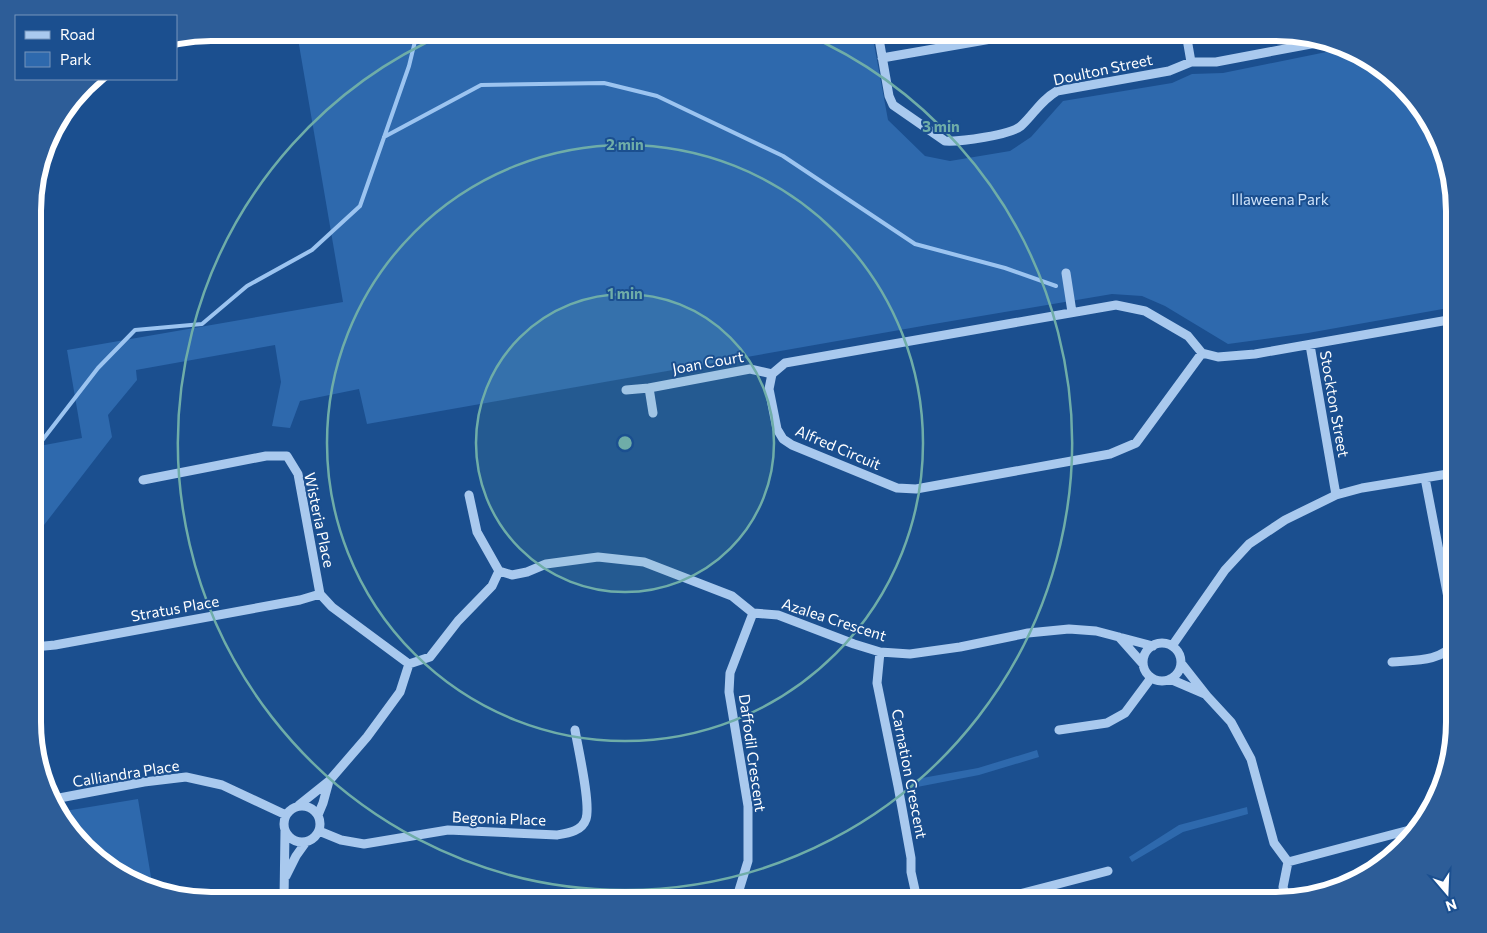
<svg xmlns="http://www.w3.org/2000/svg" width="1487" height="933" viewBox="0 0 1487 933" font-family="Commissioner,sans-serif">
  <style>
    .green { fill: #2e69ad }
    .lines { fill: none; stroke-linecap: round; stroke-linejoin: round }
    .stream { stroke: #9cc4f0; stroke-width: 4 }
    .minor { stroke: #a9c9ee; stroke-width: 9 }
    .ring { fill: none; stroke: #6fada8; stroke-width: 2.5 }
    .labels { text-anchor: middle; stroke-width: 4; stroke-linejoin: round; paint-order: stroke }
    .street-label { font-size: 15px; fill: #fff; stroke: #1b4f8f }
    .park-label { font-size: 15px; fill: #cfe3fa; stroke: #1b4f8f }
    .rim { fill: none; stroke: #fff; stroke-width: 6 }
    .centre { fill: #6fada8; stroke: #1b4f8f; stroke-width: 2.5 }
    .ring-label { font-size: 15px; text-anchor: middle; font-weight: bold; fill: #6fada8; stroke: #1b4f8f; stroke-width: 4; stroke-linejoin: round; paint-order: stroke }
  </style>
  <rect width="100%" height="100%" fill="#1b4f8f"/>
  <path class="green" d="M297,33H872L888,120L925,156L950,161L1010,151L1031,137L1063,101L1172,83L1192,74L1223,73L1346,48L1375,62L1430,122L1454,199V307L1308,333L1228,344L1165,306L1142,296L1112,294L928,325L367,424L359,389L300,401L290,428L272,426L281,382L275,345L136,370L137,380L108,415L112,437L34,538V447L82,438L67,350L343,302Z
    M1037,750L1039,757L979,775L912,788L911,780L978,768Z
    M138,799L153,889L112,871L62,821L59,812Z
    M1247,807L1248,814L1183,832L1132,862L1129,857L1179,825Z"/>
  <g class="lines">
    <path class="stream" d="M384,137L481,85L604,83L657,96L783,156L915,244L1005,268L1056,286
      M34,451L98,368L135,330L202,324L247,286L312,250L360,206L409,66L417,33"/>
    <path class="minor" d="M878,33L889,96L893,105L945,141C960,142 1010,135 1021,126C1035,113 1040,101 1057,91L1169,71L1191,62H1216L1327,41
      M1186,33L1191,62
      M882,58L991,39L997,36L998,33
      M1066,273L1072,312
      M1310,345L1336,495
      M1202,353L1136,443L1110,454L916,489L897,488L792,445L783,439L777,429L769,389L772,374L785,363L1116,305L1145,311L1188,336L1202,353L1218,357L1255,354L1454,319
      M649,388L750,369L772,374
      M626,390L649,388L653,413
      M1425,478L1454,629
      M143,480L266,456H287L298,474L320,594L332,607L409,664
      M469,495L477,532L499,571
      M1119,637L1143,664
      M1143 662a19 19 0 1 1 38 0a19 19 0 1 1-38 0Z
      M1172,646L1225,570L1249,544L1285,520L1336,495L1362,488L1454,473
      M34,647L55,645L300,600L320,594
      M880,652L877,683L898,786L911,858V872L915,890L922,900
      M1392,662C1413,660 1442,662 1454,643
      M1181,663L1207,696L1231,722L1251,759L1274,843L1288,862L1283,887L1287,900
      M1170,679L1205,694
      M1059,730L1107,723L1125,713L1151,678
      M54,799L144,782L186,777L222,785L286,815
      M299,805L329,781L367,737L400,692L409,664L430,657L458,621L492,586L499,571L512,575L527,572L546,564L598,557L644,562L732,596L753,613L778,615L854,644L880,652L910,654L960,647L1028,633L1069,629L1096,631L1153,646
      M284 824a18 18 0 1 1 36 0a18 18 0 1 1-36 0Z
      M318,815L323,803L329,781
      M319,831L341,840L364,844L448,830L557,835C569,833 582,831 586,819C591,804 578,748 575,730
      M1288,862L1417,828
      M286,876L296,856L306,842
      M284,900L285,831
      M736,900L748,861V806L729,692L730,673L753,613
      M996,900L1108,871"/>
  </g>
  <circle cx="625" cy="443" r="149" fill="#6fada8" fill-opacity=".12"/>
  <g class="ring">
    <circle cx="625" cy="443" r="149"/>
    <circle cx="625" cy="443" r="298"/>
    <path d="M803 33A447 447 0 1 1 447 33"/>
  </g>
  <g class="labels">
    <g class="street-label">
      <text transform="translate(1103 70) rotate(-12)" y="5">Doulton Street</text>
      <text transform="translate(708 363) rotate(-10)" y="5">Joan Court</text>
      <text transform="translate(1334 404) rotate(80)" y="5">Stockton Street</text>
      <text transform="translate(838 448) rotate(23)" y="5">Alfred Circuit</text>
      <text transform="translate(319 520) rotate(78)" y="5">Wisteria Place</text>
      <text transform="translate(175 609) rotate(-10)" y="5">Stratus Place</text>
      <text transform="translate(834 620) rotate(18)" y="5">Azalea Crescent</text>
      <text transform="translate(752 753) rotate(82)" y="5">Daffodil Crescent</text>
      <text transform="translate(126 774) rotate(-9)" y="5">Calliandra Place</text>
      <text transform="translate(909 774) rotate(79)" y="5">Carnation Crescent</text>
      <text transform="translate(499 819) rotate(2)" y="5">Begonia Place</text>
    </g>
    <g class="park-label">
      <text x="1280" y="205">Illaweena Park</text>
    </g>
  </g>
  <path d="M0 0H1487V933H0ZM211 41H1276A170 170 0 0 1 1446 211V722A170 170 0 0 1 1276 892H211A170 170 0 0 1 41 722V211A170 170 0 0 1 211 41Z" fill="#2d5d98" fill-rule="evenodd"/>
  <path class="rim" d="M211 41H1276A170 170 0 0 1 1446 211V722A170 170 0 0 1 1276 892H211A170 170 0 0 1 41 722V211A170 170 0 0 1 211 41Z"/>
  <circle cx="625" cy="443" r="8" class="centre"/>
  <g class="ring-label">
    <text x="941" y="132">3 min</text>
    <text x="625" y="150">2 min</text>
    <text x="625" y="299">1 min</text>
  </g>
  <rect x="15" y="15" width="162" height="65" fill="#1b4f8f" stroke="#7695bc"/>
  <rect x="25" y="31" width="25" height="8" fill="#a9c9ee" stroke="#7695bc"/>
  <text x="60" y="40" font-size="15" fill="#ffffff">Road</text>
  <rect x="25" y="52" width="25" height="15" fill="#2e69ad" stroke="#7695bc"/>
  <text x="60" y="65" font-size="15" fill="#ffffff">Park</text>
  <g transform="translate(1447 893) rotate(161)" stroke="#1b4f8f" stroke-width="4" paint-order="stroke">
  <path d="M0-4L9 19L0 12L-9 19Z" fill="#ffffff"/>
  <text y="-8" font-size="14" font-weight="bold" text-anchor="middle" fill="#ffffff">N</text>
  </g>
</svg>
